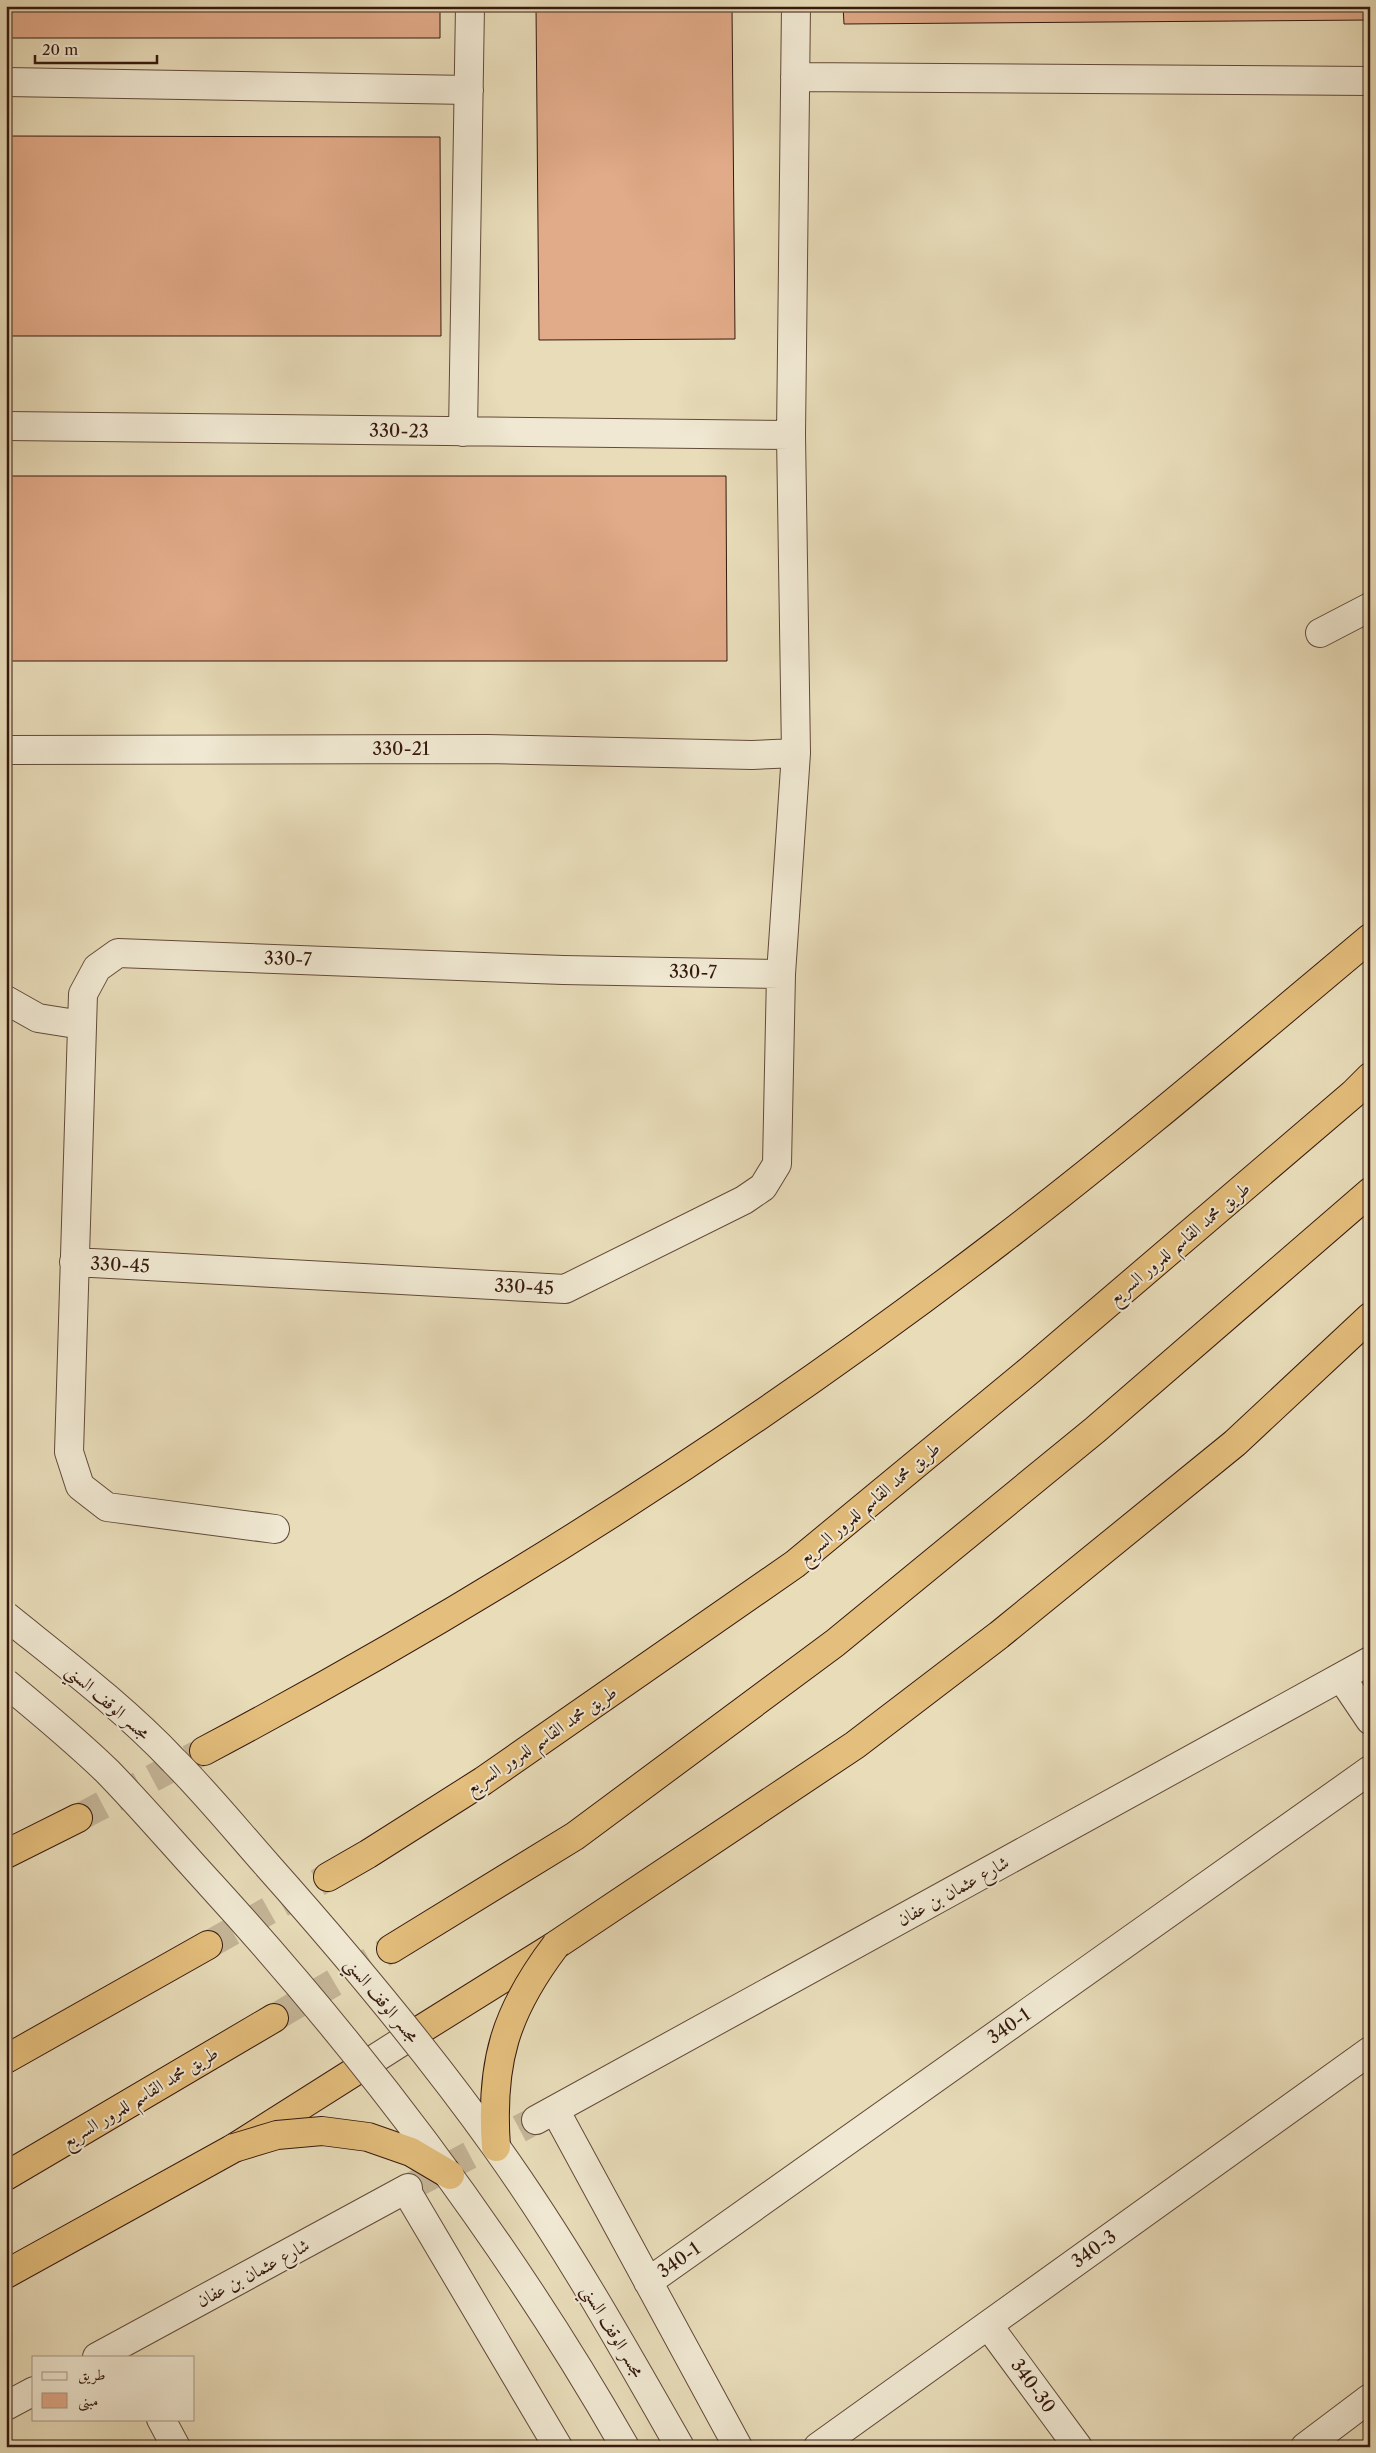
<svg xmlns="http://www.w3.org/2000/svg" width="1376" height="2453" viewBox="0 0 1376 2453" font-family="'Libre Caslon Text',Amiri,serif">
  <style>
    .building { fill: #e1aa88; stroke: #36190e }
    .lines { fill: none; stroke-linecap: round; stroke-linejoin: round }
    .minor-tunnel { stroke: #c4b597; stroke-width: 28; stroke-dasharray: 28 14; stroke-linecap: butt }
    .highway-tunnel { stroke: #c4b597; stroke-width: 28; stroke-dasharray: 28 14; stroke-linecap: butt }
    .minor-casing { stroke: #624a39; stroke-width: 30 }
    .highway-casing { stroke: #36190e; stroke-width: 30 }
    .minor { stroke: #f0e8d2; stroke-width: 28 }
    .highway { stroke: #e4be7c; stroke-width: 28 }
    .minor-bridge-casing { stroke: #624a39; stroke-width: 30; stroke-linecap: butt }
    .highway-bridge-casing { stroke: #36190e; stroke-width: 30; stroke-linecap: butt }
    .minor-bridge { stroke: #f0e8d2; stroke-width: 28 }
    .highway-bridge { stroke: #e4be7c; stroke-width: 28 }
    .labels { text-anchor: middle; stroke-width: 4; stroke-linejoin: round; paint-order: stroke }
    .street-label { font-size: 18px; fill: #36190e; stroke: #f0e8d2 }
  </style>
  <rect width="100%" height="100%" fill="#e8dcb9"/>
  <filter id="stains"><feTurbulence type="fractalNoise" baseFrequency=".004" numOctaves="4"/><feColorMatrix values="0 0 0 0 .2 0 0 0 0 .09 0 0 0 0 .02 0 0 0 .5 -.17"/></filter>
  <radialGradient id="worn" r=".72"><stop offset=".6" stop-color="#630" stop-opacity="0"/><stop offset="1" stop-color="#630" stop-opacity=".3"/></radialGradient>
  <path class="building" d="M6,6H440V38H6Z
    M536,6H732L735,339L539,340Z
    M843,6H1370V20L844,24Z
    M6,136L440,137L441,336H6Z
    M6,476H726L727,661H6Z"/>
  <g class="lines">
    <path class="minor-tunnel" d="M408,2188L536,2120"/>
    <path class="highway-tunnel" d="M78,1818L198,1754
      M208,1945L328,1877
      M274,2018L391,1949"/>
    <g class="minor-casing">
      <path id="minor" d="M795,77L1370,81
        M6,82L469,90
        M6,426L791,435
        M463,432L470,6
        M1320,633L1370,607
        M6,750L487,749L752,755L796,753
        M6,1000L38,1018L82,1025
        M74,1262L565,1289L744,1200L763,1187L777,1164L781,974L796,753L791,435L796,6
        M275,1529L107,1507L80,1486L69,1452L83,994L97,968L118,953L563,970L781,974
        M1341,1677L1370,1720
        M365,2065L412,2035
        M555,2110L738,2447
        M536,2120L1370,1661
        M406,2190L558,2447
        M648,2282L1370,1770
        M988,2325L1078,2447
        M97,2357L408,2188
        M6,2406L34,2391
        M161,2419L176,2447
        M818,2447L1370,2051
        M1305,2447L1370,2398"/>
    </g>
    <g class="highway-casing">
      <path id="highway" d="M204,1751C482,1604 748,1434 999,1242C1126,1145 1247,1041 1370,938
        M6,1854L78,1818
        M328,1877L368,1854L483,1781L795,1564L1030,1370L1353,1094L1370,1077
        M391,1949L575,1836L835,1643L1095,1430L1370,1192
        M412,2035L556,1945L855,1745L999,1635L1235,1443L1370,1317
        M6,2059L208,1945
        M6,2176L274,2018
        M6,2274L234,2148L365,2065"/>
    </g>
    <use href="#minor" class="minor"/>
    <use href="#highway" class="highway"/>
    <g class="minor-bridge-casing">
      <path id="minor-bridge" d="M6,1616C63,1662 123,1707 174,1761C207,1794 237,1831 268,1866C348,1956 426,2049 496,2147C564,2242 622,2345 680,2447
        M6,1683C40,1711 75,1740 107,1771C143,1808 176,1847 211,1885C368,2057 509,2244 625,2447"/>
    </g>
    <g class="highway-bridge-casing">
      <path id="highway-bridge" d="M496,2147C490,2063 505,2012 556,1945
        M234,2148L277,2135L322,2131L368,2137L411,2152L450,2175"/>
    </g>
    <use href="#minor-bridge" class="minor-bridge"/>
    <use href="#highway-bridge" class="highway-bridge"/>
  </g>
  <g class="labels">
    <g class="street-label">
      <text transform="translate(399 431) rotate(1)" y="6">330-23</text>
      <text x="401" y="755">330-21</text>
      <text transform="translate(288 959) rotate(2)" y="6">330-7</text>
      <text transform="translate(693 972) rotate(1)" y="6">330-7</text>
      <text transform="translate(1179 1243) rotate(-40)" y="6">طريق محمد القاسم للمرور السريع</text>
      <text transform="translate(120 1265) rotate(3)" y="6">330-45</text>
      <text transform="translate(524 1287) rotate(3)" y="6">330-45</text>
      <text transform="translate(869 1503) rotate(-40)" y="6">طريق محمد القاسم للمرور السريع</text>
      <text transform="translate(108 1702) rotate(41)" y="6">مجسر الوقف السني</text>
      <text transform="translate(541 1740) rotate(-34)" y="6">طريق محمد القاسم للمرور السريع</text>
      <text transform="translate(953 1891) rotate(-29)" y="6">شارع عثمان بن عفان</text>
      <text transform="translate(382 2000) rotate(50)" y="6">مجسر الوقف السني</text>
      <text transform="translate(1009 2026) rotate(-35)" y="6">340-1</text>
      <text transform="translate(140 2097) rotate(-31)" y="6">طريق محمد القاسم للمرور السريع</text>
      <text transform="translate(1094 2249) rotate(-36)" y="6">340-3</text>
      <text transform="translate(679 2260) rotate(-35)" y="6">340-1</text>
      <text transform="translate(253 2273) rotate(-28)" y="6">شارع عثمان بن عفان</text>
      <text transform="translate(613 2331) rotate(59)" y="6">مجسر الوقف السني</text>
      <text transform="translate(1033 2386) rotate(54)" y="6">340-30</text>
    </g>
  </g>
  <rect width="1376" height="2453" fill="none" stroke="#e8dcb9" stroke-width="25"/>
  <rect x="8" y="8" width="1361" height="2438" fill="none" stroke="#36190e" stroke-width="2.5"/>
  <rect x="12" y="12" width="1351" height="2428" fill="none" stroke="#36190e"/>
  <rect x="32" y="2356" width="162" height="65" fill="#f0e8d2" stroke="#a69584"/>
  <rect x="42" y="2372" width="25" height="8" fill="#f0e8d2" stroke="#a69584"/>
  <text x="78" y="2380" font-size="15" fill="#36190e">طريق</text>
  <rect x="42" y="2393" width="25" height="15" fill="#e1aa88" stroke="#a69584"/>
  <text x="78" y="2406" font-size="15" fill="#36190e">مبنى</text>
  <path d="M35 55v8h122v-8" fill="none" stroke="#36190e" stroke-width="2.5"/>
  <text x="42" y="55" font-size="15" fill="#36190e" stroke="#f0e8d2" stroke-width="4" paint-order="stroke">20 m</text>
  <rect width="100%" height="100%" filter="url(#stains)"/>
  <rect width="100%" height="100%" fill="url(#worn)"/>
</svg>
